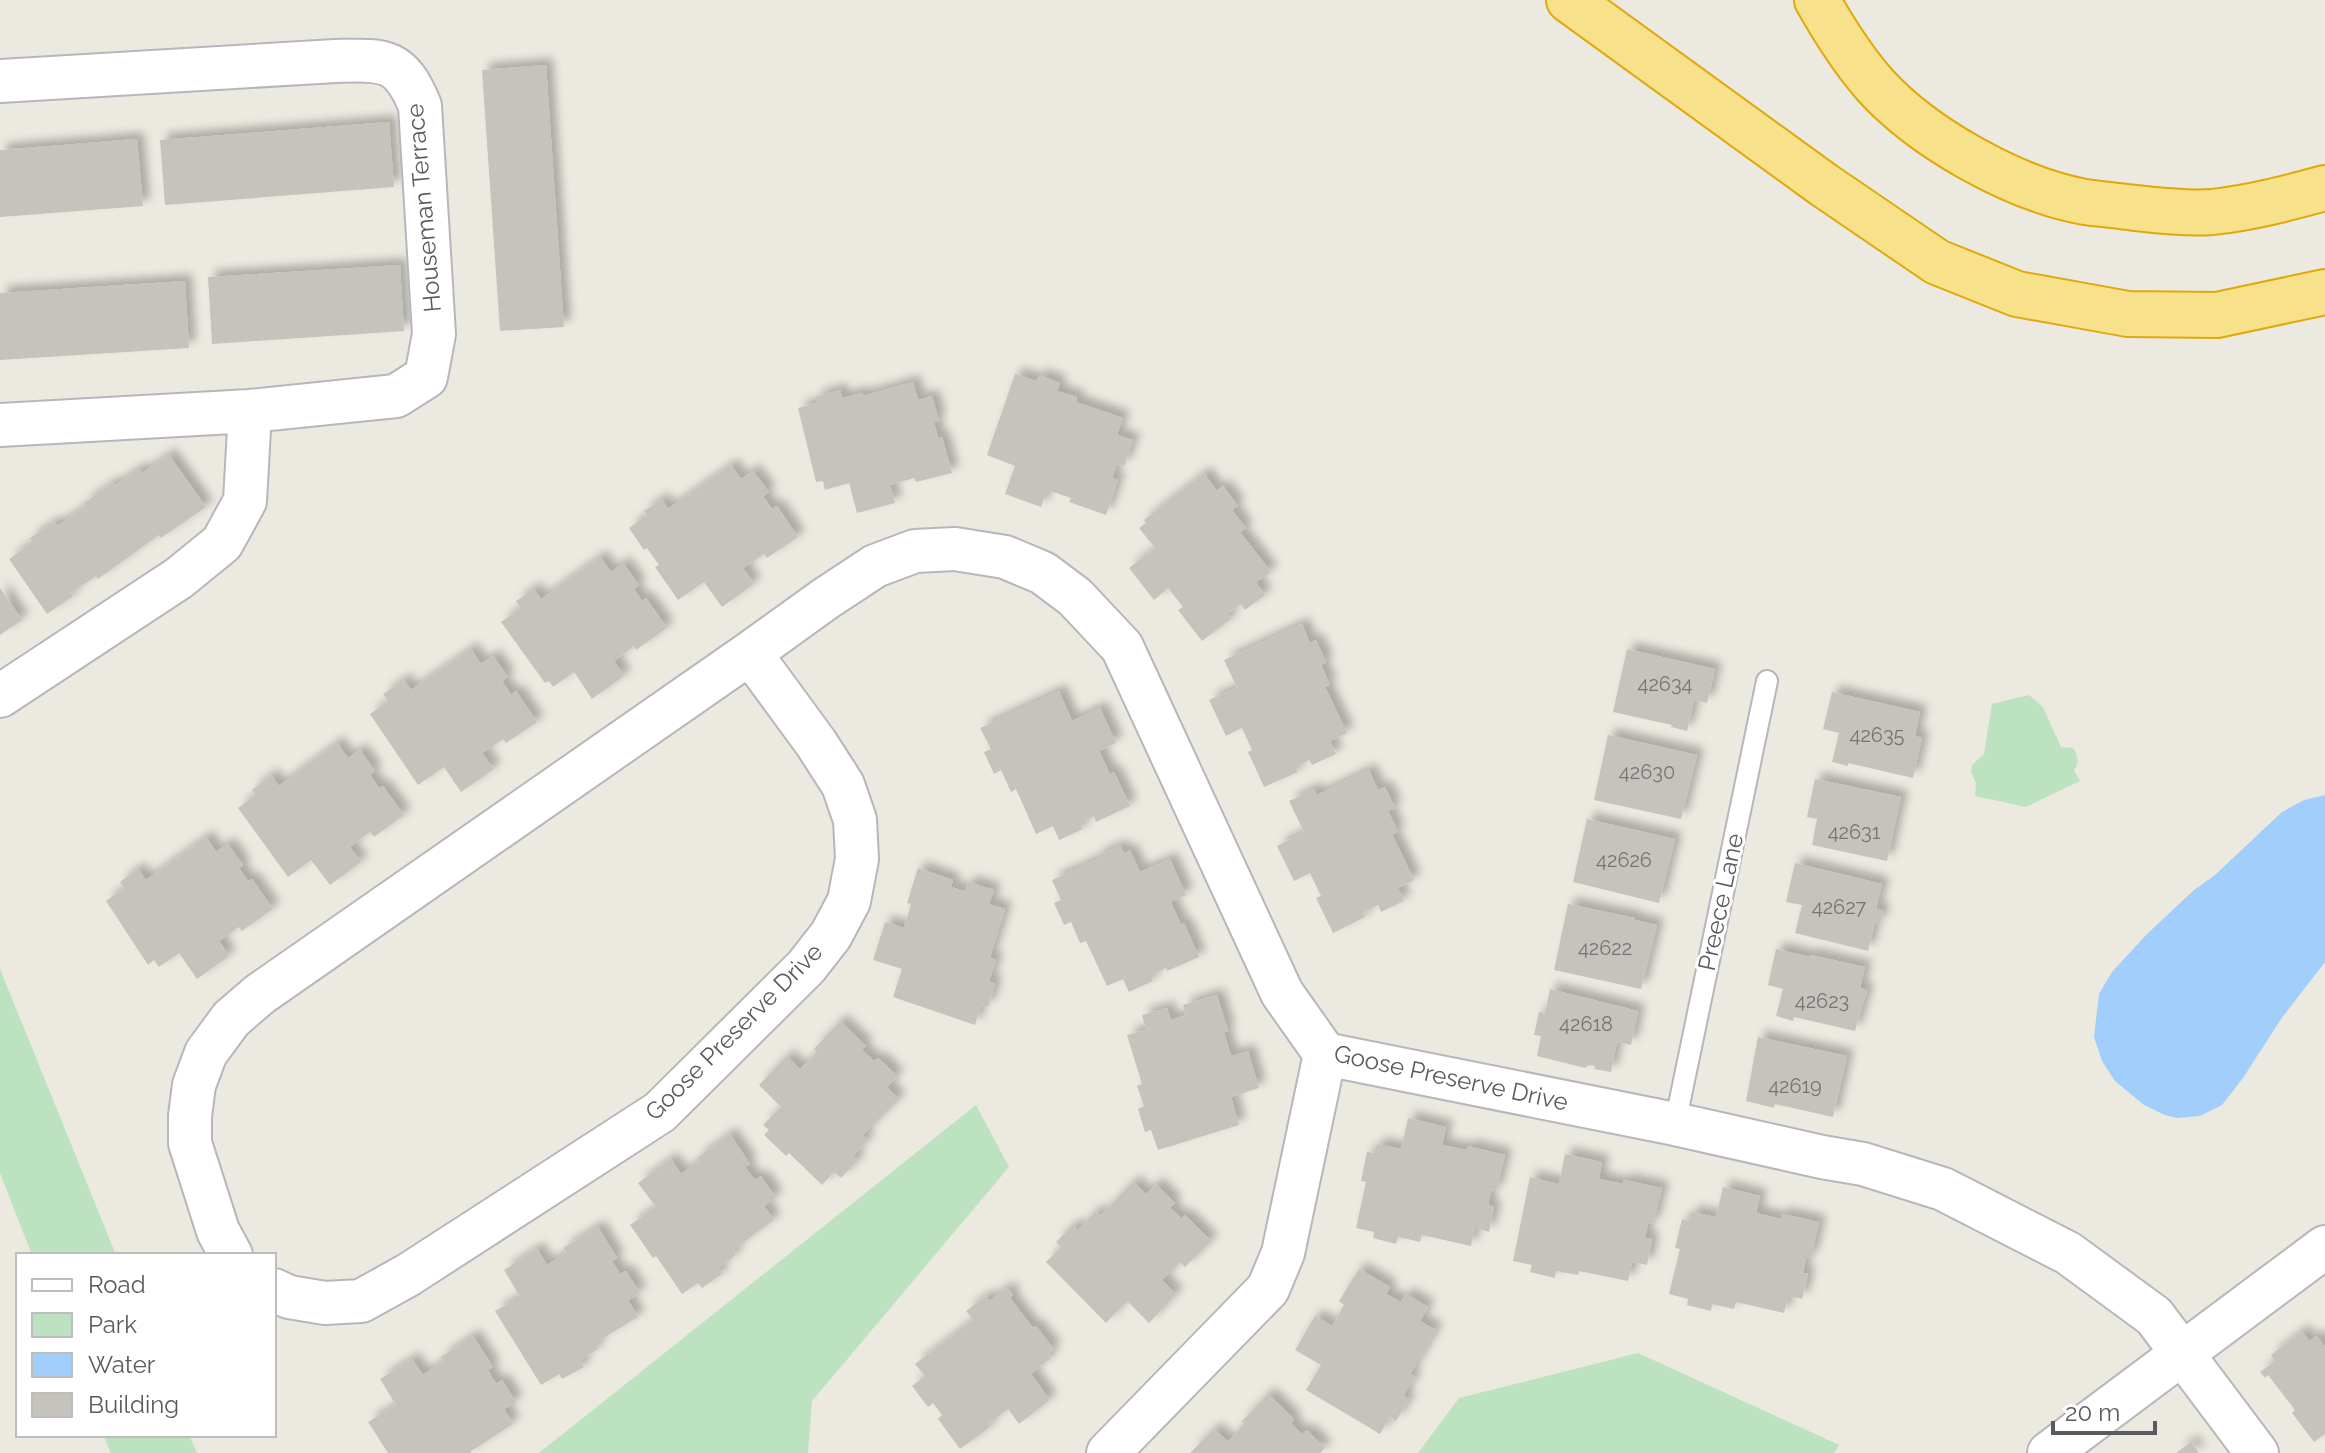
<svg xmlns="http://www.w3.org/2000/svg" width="2325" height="1453" viewBox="0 0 2325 1453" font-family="Raleway,sans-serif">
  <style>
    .green { fill: #bde2bf }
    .water { fill: #a1cefa }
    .building { fill: #c6c3bd; filter: url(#shadow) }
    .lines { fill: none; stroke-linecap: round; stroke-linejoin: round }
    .lane-casing { stroke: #b6b7bc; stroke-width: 24 }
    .street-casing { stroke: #b6b7bc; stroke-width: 46 }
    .highway-casing { stroke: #dfa90b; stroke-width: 48 }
    .lane { stroke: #fff; stroke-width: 20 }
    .street { stroke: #fff; stroke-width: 42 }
    .highway { stroke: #f7e28b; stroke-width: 44 }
    .labels { text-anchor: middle; stroke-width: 6; stroke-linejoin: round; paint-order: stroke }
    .number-label { font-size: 20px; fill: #747577 }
    .street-label { font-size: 24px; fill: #595b60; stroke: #fff }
  </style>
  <defs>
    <filter id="shadow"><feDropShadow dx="7" dy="-7" stdDeviation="4" flood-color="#0004"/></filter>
  </defs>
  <rect width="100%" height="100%" fill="#ebe9e0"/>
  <path class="green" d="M2029,695L2043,707L2061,747L2073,748C2078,757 2080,761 2074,770L2080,781L2026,807L1975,796L1976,783L1971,772L1972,765L1984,754L1992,704Z
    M0,969L116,1255H32L0,1173Z
    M976,1105L1009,1167L812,1401L808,1453H539Z
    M1638,1353L1839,1445L1834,1453H1418L1459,1398Z
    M103,1435H189L197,1453H111Z"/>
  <path class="water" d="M2325,795V962L2281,1019L2243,1078L2222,1105L2200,1116L2177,1118L2165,1115L2144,1105L2115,1081L2102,1061L2094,1037L2099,994L2112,972L2147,934L2194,890L2215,875L2282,812L2304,800Z"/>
  <path class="building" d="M546,65L564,327L500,331L482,70Z
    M389,122L394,187L165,205L160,140Z
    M137,139L143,206L0,217V150Z
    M400,265L404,331L212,344L208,277Z
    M185,281L189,348L0,360V293Z
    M1015,374L1037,381L1039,375L1060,383L1057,391L1077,397L1076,402L1123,418L1117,435L1133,440L1124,466L1117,464L1112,478L1118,480L1106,515L1069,502L1071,498L1047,490L1041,507L1005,494L1015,466L987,455Z
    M913,382L918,400L932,396L939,421L934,422L938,438L942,437L952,473L916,482L914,478L890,485L895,503L857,513L849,483L825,490L823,481L816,482L798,408L817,403L815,397L840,390L842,398L862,393L863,396Z
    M169,455L206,507L161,538L159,535L98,579L96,576L71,593L73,596L47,614L9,559L33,542L30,538L55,522L57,526L86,506L84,503L113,483L114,486L139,469L142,473Z
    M731,465L741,479L753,471L769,492L763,496L772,509L777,506L798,537L767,558L764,554L743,568L754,584L722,607L704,582L678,600L655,567L659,565L647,548L644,550L629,528L647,515L644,511L662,499L668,509Z
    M1204,473L1217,491L1223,486L1238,506L1232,510L1246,528L1240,532L1271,572L1256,582L1265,595L1245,610L1241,604L1227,614L1231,619L1202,641L1178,610L1183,607L1168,588L1154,600L1129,568L1155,548L1139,528L1146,523L1144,520Z
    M600,557L611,572L623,563L639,585L634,589L642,601L646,598L667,628L636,650L634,646L614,661L624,676L592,699L574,672L553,687L549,681L545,683L501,622L521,608L516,601L534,589L541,599Z
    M0,588L22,620L0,635Z
    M1302,624L1310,643L1316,640L1326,662L1321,665L1330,685L1325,687L1347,733L1330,741L1336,754L1312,765L1309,760L1295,767L1298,772L1264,787L1248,752L1252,750L1242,728L1226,736L1209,700L1237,688L1224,660Z
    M471,649L481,664L493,656L508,677L502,681L511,695L516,691L537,722L506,743L503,739L482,753L494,769L461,792L444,767L418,785L370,714L388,701L383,694L404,680L411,690Z
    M1627,649L1715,669L1707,703L1694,700L1687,731L1671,727L1672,725L1613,712Z
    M1059,691L1072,721L1100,708L1116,743L1099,751L1110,774L1114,772L1130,806L1096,822L1094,816L1080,823L1083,829L1059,840L1053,826L1036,834L1016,789L1011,792L1001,770L994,774L984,752L991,749L980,728Z
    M1832,692L1920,712L1915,736L1922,738L1913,778L1848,763V766L1832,762L1839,733L1823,729Z
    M1608,735L1697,755L1681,819L1594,800Z
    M337,743L348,758L360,750L375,771L370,775L379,788L383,786L404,815L374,837L370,832L350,847L361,862L330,885L311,860L288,877L238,808L255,795L252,790L271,775L279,786Z
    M1369,770L1378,790L1385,787L1395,808L1388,811L1398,832L1392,834L1414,880L1398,888L1404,901L1381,912L1378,905L1363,913L1365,917L1333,933L1316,898L1321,896L1310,873L1294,881L1277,846L1304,832L1289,801L1314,789L1317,795Z
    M1815,779L1901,797L1887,861L1812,845L1817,819L1807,817Z
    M1587,819L1675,839L1659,903L1573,882Z
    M206,837L216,852L228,844L243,865L239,868L248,881L252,879L273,909L242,931L239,927L219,941L229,956L197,979L179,953L159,967L154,960L148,965L106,901L124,888L120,882L138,869L146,880Z
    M1120,846L1124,853L1130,850L1140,872L1170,859L1186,895L1171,902L1181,925L1184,923L1199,957L1167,971L1166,968L1151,975L1153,981L1129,992L1123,979L1107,986L1086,941L1080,943L1071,922L1064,925L1054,903L1061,900L1052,880L1098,859L1097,856Z
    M1795,863L1882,884L1876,909L1883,911L1880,923L1875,922L1868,951L1795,933L1802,905L1786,902Z
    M918,868L953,880L951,887L965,891L968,882L994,890L989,904L1005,909L990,957L996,960L989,981L995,984L988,1007L981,1005L975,1025L893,997L902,969L873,960L885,922L904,928L911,904L907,903Z
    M1568,904L1635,918V920L1657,925L1641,989L1554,970Z
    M1776,949L1810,957L1811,955L1865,967L1860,988L1867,990L1855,1031L1794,1017L1793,1021L1776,1016L1783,989L1768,985Z
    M1550,989L1638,1011L1631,1045L1617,1042L1611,1072L1594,1069L1595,1066L1589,1065L1585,1068L1537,1056L1541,1036L1534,1035L1539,1012L1545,1013Z
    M1217,995L1228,1031L1224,1032L1231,1056L1248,1051L1259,1088L1231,1097L1239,1125L1158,1150L1151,1130L1145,1132L1138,1109L1144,1106L1137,1086L1142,1084L1127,1035L1146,1030L1142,1015L1167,1008L1171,1020L1186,1015L1183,1005Z
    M840,1021L866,1046L862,1050L874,1061L878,1058L897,1076L887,1087L899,1099L863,1135L868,1140L853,1156L858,1160L841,1178L834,1172L822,1185L789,1153L786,1156L764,1135L769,1130L763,1125L781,1107L759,1085L787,1056L800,1069L817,1052L814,1049Z
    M1758,1037L1847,1056L1833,1117L1775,1104L1774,1108L1746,1101Z
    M1408,1118L1446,1127L1442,1145L1467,1150V1146L1505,1155L1496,1191L1491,1190L1488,1205L1494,1207L1489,1232L1475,1228L1471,1246L1422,1235L1420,1242L1398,1237L1396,1244L1373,1238L1374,1232L1356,1228L1366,1182L1361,1181L1367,1152L1374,1153L1377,1144L1401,1149Z
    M730,1134L750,1164L745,1167L755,1180L761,1176L776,1198L764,1206L774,1220L733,1250L736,1255L718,1268L722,1274L702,1288L698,1283L682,1294L656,1256L653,1258L630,1225L656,1207L638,1183L671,1159L681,1174L700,1160L698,1157Z
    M1565,1154L1602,1162L1599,1179L1623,1184L1624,1180L1662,1188L1653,1224L1648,1223L1645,1238L1652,1239L1647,1265L1632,1262L1628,1281L1579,1271L1578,1275L1556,1271L1555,1278L1530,1272L1532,1265L1513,1261L1530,1177L1559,1184Z
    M1133,1182L1146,1194L1156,1184L1175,1203L1170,1208L1182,1219L1185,1215L1211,1241L1185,1267L1180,1262L1162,1280L1176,1294L1149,1323L1127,1301L1106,1323L1046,1262L1061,1247L1056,1242L1073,1225L1078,1230L1096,1211L1100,1216Z
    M1723,1187L1760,1196L1756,1213L1781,1219L1782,1214L1819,1222L1811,1258L1806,1257L1803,1273L1808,1274L1802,1299L1788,1296L1784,1313L1736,1302L1734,1309L1712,1304L1711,1311L1687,1305L1688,1299L1669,1294L1680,1249L1675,1248L1682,1219L1689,1221L1692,1212L1716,1217Z
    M598,1227L617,1258L612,1261L620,1274L626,1271L640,1293L628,1300L638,1317L595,1343L598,1349L580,1360L584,1367L562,1379L559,1374L541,1385L495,1311L520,1297L504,1270L537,1249L547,1265L566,1253L563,1248Z
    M1359,1269L1390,1287L1386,1294L1401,1302L1406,1294L1428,1307L1420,1321L1436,1330L1410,1374L1415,1377L1403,1396L1409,1399L1396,1421L1390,1417L1380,1434L1306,1390L1321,1365L1295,1350L1315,1316L1332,1326L1344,1305L1339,1301Z
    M1007,1288L1013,1295L1010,1298L1033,1328L1036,1326L1054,1349L1048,1354L1051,1358L1031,1374L1050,1400L1019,1424L1008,1409L988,1424L990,1427L960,1449L938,1419L942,1415L933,1403L928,1407L912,1386L925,1376L915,1364L973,1320L966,1311L986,1296L989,1301Z
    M2302,1331L2309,1341L2317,1336L2325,1347V1434L2314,1442L2292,1413L2295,1410L2268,1375L2265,1378L2260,1372L2275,1361L2271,1355Z
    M473,1336L493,1367L488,1370L496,1384L502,1380L516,1402L504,1409L513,1424L471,1451V1453H388L368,1422L396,1405L380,1379L412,1359L423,1375L443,1361L441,1357Z
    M1268,1394L1294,1419L1291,1423L1302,1434L1307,1430L1325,1448L1320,1453H1190L1214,1429L1228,1442L1244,1424L1242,1421Z
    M2191,1442L2199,1453H2176Z"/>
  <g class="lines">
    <g class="lane-casing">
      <path id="lane" d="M1675,1124L1767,681"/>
    </g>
    <g class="street-casing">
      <path id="street" d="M0,81L335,61C384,60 400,57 420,106L434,334L426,377L396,396L250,411L0,425
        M0,696L179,578L222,543L245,501L250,411
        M231,1255L218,1231L190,1143V1116L194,1085L206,1053L231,1019L260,994L750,653L825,599L875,566L915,551L955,549L1005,557L1043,573L1075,597L1122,647L1282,993L1325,1054L1675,1124L1822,1157L1863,1164L1943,1189L2068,1253L2154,1316L2257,1453
        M274,1290L289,1297L325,1303L361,1301L408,1275L660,1112L806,967L831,935L849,901L857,859L855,820L843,785L816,743L750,653
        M1108,1453L1268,1289L1283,1253L1325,1054
        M2049,1453L2325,1247"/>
    </g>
    <g class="highway-casing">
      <path id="highway" d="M1569,0L1824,185L1937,262L2017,294L2128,314L2217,315L2325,292
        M1817,0C1834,30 1852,59 1875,85C1923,138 2014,189 2085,202C2099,204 2113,205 2127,207C2154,210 2185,214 2212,212C2251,208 2288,198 2325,188"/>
    </g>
    <use href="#lane" class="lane"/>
    <use href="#street" class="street"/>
    <use href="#highway" class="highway"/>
  </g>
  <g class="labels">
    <g class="number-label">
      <text x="1665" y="691">42634</text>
      <text x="1877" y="742">42635</text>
      <text x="1647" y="779">42630</text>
      <text x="1854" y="839">42631</text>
      <text x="1624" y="867">42626</text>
      <text x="1839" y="914">42627</text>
      <text x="1605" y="955">42622</text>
      <text x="1822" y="1008">42623</text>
      <text x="1586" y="1031">42618</text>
      <text x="1795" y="1093">42619</text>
    </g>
    <g class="street-label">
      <text transform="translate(424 208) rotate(-95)" y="8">Houseman Terrace</text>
      <text transform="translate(1721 902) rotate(-78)" y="8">Preece Lane</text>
      <text transform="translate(734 1032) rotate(-45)" y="8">Goose Preserve Drive</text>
      <text transform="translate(1451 1078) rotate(12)" y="8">Goose Preserve Drive</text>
    </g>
  </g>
  <rect x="16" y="1253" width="260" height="184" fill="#ffffff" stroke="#bdbdbf" stroke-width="2"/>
  <rect x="32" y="1279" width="40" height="12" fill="#ffffff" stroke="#bdbdbf" stroke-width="2"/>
  <text x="88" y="1293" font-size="24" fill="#595b60">Road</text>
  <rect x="32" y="1313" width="40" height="24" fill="#bde2bf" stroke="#bdbdbf" stroke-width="2"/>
  <text x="88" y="1333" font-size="24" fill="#595b60">Park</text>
  <rect x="32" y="1353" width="40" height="24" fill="#a1cefa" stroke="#bdbdbf" stroke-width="2"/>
  <text x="88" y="1373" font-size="24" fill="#595b60">Water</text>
  <rect x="32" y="1393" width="40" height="24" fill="#c6c3bd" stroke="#bdbdbf" stroke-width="2"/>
  <text x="88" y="1413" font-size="24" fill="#595b60">Building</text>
  <path d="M2053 1421v12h102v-12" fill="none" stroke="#595b60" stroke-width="4"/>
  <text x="2065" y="1421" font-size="24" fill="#595b60" stroke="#ffffff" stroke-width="6" paint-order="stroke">20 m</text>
</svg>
